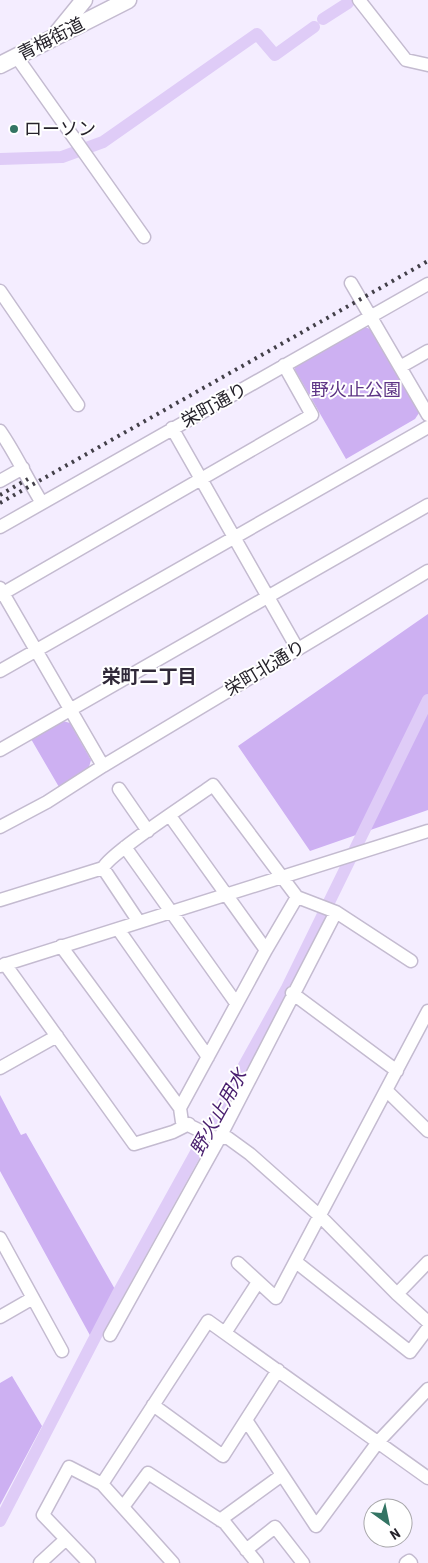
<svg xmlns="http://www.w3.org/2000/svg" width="428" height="1563" viewBox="0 0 428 1563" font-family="'Roboto Condensed','Noto Sans JP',sans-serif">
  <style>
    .green { fill: #cdb0f2 }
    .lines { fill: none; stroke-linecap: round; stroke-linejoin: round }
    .canal { stroke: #dfccf7; stroke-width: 12 }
    .minor-casing { stroke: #c4bbd0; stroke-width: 15 }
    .major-casing { stroke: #c4bbd0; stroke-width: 19 }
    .minor { stroke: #fff; stroke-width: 12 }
    .major { stroke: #fff; stroke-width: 16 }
    .rail { stroke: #423f48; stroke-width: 4; stroke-dasharray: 2.5 5; stroke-linecap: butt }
    .poi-dot { fill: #337463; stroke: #fff; stroke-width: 2 }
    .labels { text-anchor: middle; stroke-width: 4; stroke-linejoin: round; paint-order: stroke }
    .street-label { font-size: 18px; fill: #26232b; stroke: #fff }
    .poi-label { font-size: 18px; fill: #26232b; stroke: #fff; text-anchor: start }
    .park-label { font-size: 18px; fill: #5d3485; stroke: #fff }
    .neighbourhood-label { font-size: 19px; font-weight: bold; fill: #302939; stroke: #fff }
    .water-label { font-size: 19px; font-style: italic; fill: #481d6d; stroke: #fff }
  </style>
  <rect width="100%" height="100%" fill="#f4edff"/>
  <path class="green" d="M365,327L370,329L419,413L415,419L346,459L295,370V364Z
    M428,614V810L310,851L238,746Z
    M63,721L70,723L91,760L89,767L59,787L31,739Z
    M0,1095L21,1135L26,1133L116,1291L92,1339L0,1171Z
    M12,1376L42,1426L0,1505V1383Z"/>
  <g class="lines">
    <path class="canal" d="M323,19L348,3
      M0,159L62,157L103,142L257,34L275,55L314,27
      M0,1521L117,1295L287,988L428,700"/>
    <g class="minor-casing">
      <path id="minor" d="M359,0L406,60L428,65
        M16,56L144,237
        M351,283L428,415
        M0,291L78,405
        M400,367L428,351
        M172,428L297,648
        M0,431C16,454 27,479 42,503
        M0,481L23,468
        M0,527L428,284
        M0,588L103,766
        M0,595L312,415L284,365
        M0,671L428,427
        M0,750L428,505
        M119,789L148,831
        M170,816L266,950
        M0,827L47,802L103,766L428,571
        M125,847L236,1003
        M103,868C110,853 194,799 213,785L297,897L336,912L411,961
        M0,900L103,868L139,922
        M118,929L208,1057
        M61,946L180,1108L182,1122L213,1137L228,1138L250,1154L321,1217L397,1294L428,1322
        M5,964L134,1144L173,1132L189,1124
        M0,966L428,831
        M292,993L397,1071
        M0,1068L57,1036
        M387,1091L428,1131
        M180,1108L266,950L297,897
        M0,1238L62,1351
        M296,1262L410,1352L428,1328
        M238,1263L276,1298L428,1011
        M397,1294L428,1262
        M0,1317L33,1298
        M225,1333L258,1282
        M110,1335L220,1137L336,912
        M278,1370L246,1420L316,1526L378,1442L428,1389
        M153,1405L223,1456L246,1420
        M102,1484L173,1563
        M123,1507L148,1473L225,1523L257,1563
        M220,1520L282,1475
        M246,1550L275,1527L303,1563
        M40,1563L65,1540
        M89,1563L43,1515L69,1467L102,1484L208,1321L428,1478
        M406,1563L409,1561L411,1563"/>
    </g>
    <g class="major-casing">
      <path id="major" d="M58,32L84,0
        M0,65L128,0"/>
    </g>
    <use href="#minor" class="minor"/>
    <use href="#major" class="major"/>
    <path class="rail" d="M0,495L28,479
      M0,503L428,261"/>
  </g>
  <circle class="poi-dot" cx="14" cy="129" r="5"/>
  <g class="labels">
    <g class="street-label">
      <text transform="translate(51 39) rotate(-27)" y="6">青梅街道</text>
      <text transform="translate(214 405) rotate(-29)" y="6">栄町通り</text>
      <text transform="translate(265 668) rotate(-31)" y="6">栄町北通り</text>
    </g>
    <g class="poi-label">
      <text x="24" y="135">ローソン</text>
    </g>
    <g class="park-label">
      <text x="356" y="396">野火止公園</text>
    </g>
    <g class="neighbourhood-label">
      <text x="149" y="683">栄町二丁目</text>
    </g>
    <g class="water-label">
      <text transform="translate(218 1112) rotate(-61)" y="7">野火止用水</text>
    </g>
  </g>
  <g transform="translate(388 1523) rotate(147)"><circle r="24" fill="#ffffff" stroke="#a8a7aa"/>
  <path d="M0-4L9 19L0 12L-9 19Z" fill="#337463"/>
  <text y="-8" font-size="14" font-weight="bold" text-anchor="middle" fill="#26232b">N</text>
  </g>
</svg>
